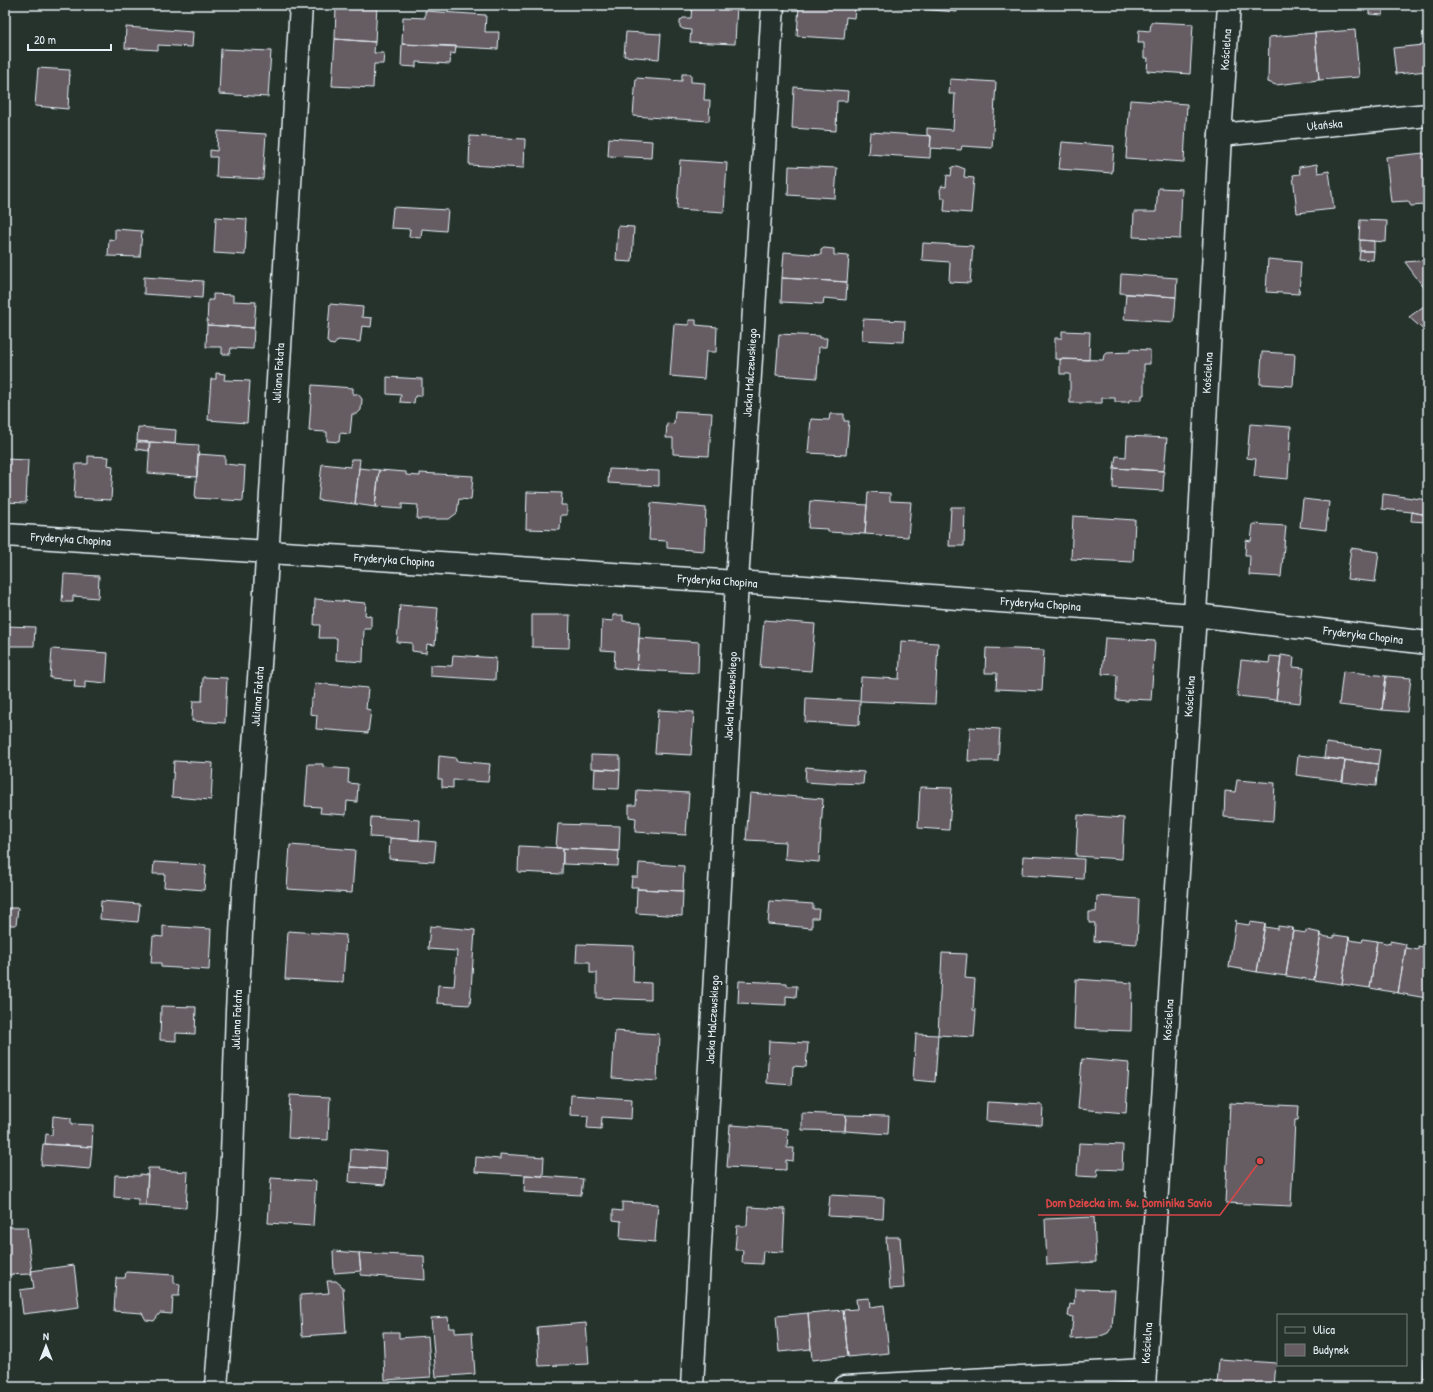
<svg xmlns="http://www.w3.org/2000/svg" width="1433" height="1392" viewBox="0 0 1433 1392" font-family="'Patrick Hand',sans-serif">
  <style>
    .building { fill: #665d63; stroke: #e8f1f8 }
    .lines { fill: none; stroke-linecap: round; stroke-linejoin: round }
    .minor-casing { stroke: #e8f1f8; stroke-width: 25 }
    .minor { stroke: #26332d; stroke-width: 22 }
    .labels { text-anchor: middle; stroke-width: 3.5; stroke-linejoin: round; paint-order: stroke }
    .street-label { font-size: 12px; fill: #e8f1f8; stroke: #26332d }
    .leader { fill: none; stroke: #d94647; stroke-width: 1.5 }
    .callout-dot { fill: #d94647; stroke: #26332d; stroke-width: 1.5 }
    .callout-label { font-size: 13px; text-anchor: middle; font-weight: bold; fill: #d94647; stroke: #26332d; stroke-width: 3.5; stroke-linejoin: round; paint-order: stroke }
  </style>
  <rect width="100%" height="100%" fill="#26332d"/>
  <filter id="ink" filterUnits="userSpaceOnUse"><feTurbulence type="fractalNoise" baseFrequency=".025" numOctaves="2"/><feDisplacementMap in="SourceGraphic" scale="8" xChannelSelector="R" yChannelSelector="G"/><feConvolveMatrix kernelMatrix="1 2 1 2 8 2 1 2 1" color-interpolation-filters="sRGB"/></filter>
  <g filter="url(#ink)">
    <path class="building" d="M336,5H377L375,42L335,39Z
      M692,5H737L735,44L690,42L691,30L683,29L680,27V21L683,18H691Z
      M799,5H846V8L855,9L854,18L846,17L844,39L797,36Z
      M893,5H957V12L893,7Z
      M1345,5H1383V15L1369,14V6Z
      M425,11L486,15L485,32H499L498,49L402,44L403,17L425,18Z
      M1151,22L1193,24L1190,74L1147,71L1148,58H1144V43H1138L1139,30L1150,31Z
      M126,27L193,32L192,47L158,45V50L125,48Z
      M1355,30L1359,77L1319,80L1315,33Z
      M1428,31V71L1396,74L1393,48L1424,45L1423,32Z
      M626,32L661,34L659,59L624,56Z
      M1315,33L1319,80L1276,85L1268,82L1269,37Z
      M335,39L375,42L374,53H384L383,64H374L373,88L332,86Z
      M402,44L456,46L455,54L451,53L450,64L416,62V67L401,66Z
      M221,49L271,51L268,97L219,94Z
      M38,68L70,70L68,109L35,106Z
      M682,74H691V82L705,83L704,100H710L709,121L633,116L636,78L682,81Z
      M950,79L996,82L992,148L962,146L961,150L930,148L931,136L927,135V128L953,130L955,94H949Z
      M794,87L848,91L847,101H837L836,131L792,128Z
      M1130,100L1187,104L1184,162L1126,158Z
      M218,131L266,134L263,179L216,177L217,157H210V150L217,151Z
      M870,132L931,136L930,158L868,154Z
      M470,136L525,139L524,168L469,165Z
      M609,138L652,141L651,158L608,156Z
      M1062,142L1114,146L1112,173L1059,169Z
      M1424,153L1425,155L1428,154V198H1426L1424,205L1411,206L1408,201L1391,202L1386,157Z
      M680,160L727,163L724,212L677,209Z
      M1317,164L1318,173L1329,171L1334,209L1297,213L1293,175L1300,174L1299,167Z
      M789,166L837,168L835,198L788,195Z
      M957,166L965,169L964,177L974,178L971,213L944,211L945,198H941L940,190L942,186L946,187L947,175L951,176L952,167Z
      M1158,188L1182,189L1180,239L1133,237L1134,212H1156Z
      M393,207L448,210L446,231L422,229L421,238L409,237L410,229L391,228Z
      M216,217L247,219L245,255L214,253Z
      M1360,220L1387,221L1386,242L1359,240Z
      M618,226L634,227L632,262L616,261Z
      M115,229L142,231L140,257L108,256L109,239L115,240Z
      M1360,240L1374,241V251H1360Z
      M923,243L973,246L970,283L949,282L950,262L922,260Z
      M824,248L834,249V255L849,256L847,282L782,278L784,252L821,255V250Z
      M1360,251H1374L1373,260L1359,259Z
      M1268,259L1301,262L1299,294L1266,292Z
      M1428,260V293L1405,262Z
      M1121,274L1177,278L1176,297L1120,293Z
      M144,277L203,281L202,298L144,294Z
      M782,278L847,282L846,300L824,298L823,304L781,302Z
      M213,294L233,295V301L256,302L254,328L207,325L208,300H213Z
      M1126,294L1176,297L1174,322L1124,319Z
      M1428,303V334L1409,317Z
      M330,304L363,307L362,317L372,318L371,327L362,326L360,342L338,340L334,345L329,344L327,341Z
      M863,319L905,321L904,342L862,340Z
      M689,320H696V325L717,327L716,352H706L704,379L670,376L674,324L689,325Z
      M207,325L254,328L253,349L231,348L230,354H222V347H206Z
      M1062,331L1090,332L1089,360L1055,359V338H1062Z
      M779,334L820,336V338H827L826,347H819L817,378L776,375Z
      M1130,349L1150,350V364H1144V395H1142V400H1129V402H1115V398H1102V403H1070V374H1060V359L1103,360L1104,355L1106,353L1130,352Z
      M1262,352L1295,354L1293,386L1260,384Z
      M216,373L225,374L224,380L250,381L247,423L208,420L211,379H216Z
      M387,377L422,379V396H415L414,403L400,402L401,395L387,394Z
      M312,385L353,388V394H358L362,399L361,410L357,414H352L350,434L340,433L339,442L327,441V432L309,431Z
      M675,411L712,413L709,456L673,454V438H666L667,423L674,424Z
      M830,414H844V421H849L846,455L808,453L811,419L829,420Z
      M1250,424L1291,427L1288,479L1254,476L1256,459L1247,458Z
      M138,427L176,430L175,444L137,441Z
      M1127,436L1167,438L1164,471L1114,468L1116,456L1126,457Z
      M137,442H149V451L136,449Z
      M150,442L199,445L197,477L148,473Z
      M198,454L225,456V464L245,466L243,501L195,498Z
      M88,456L109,457L108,465L113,466L111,500L74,498L76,464H88Z
      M5,459L28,460L26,503L5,502Z
      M351,459H360L355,504L318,500L322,464L350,467Z
      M359,468L379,470L375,507L355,504Z
      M1114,468L1164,471L1163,491L1113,488Z
      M609,469L659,471V486L608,483Z
      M379,470L406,472V475L420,476V473L473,476L471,500L459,499L457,513L449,519H417L418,505L402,504V509L375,507Z
      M527,492L562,493L561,505H567V515H561L560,530L526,529Z
      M868,492L890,493V501L911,502L908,537L865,534Z
      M1383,494L1428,500L1427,515L1412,512L1382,509Z
      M1303,499L1329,502L1326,530L1300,527Z
      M810,501L867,505L865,534L828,532V529L808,528Z
      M651,503L706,508L704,551L667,548V541L649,540Z
      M951,507H965L964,546H949Z
      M1412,512L1427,515L1426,522L1411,521Z
      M1073,516L1135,520L1133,562L1071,559Z
      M1253,524L1286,526L1281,577L1249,575L1250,555H1245L1246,540L1251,541Z
      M1351,548L1379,552L1375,582L1347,579Z
      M64,574L99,576L98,598L73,596V602H62Z
      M315,599L366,603L365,615L371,616V629H364L363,662L336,660L337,638H319L320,625H314Z
      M400,605L438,608L435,645L427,644L426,653L412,651V643L397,642Z
      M532,615H570L569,648L532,647Z
      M613,615H623V621L640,622L637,670L614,668L615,651L601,650L602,620L613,621Z
      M764,620L815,624L811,671L760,667Z
      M5,626L35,627L34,646H5Z
      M639,638L699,642L698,673L637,670Z
      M1105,638L1155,641L1151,700L1128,699V701L1116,700L1117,675L1102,674Z
      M901,641L938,643L935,704L860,701L861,677L899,679Z
      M986,648L1044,650L1042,691L996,689L997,673H985Z
      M52,649L108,653L106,683L85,681V688L74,687L75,680L50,678Z
      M453,655L496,658L495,680L430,676V665L452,666Z
      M1281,655L1294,657L1293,667L1304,668L1300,703L1276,700Z
      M1270,656L1281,657L1276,700L1237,696L1241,660L1269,663Z
      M1343,671L1386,676L1382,710L1339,705Z
      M1386,676L1411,678L1407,712L1382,710Z
      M203,677L227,678L225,723L192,721L193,701H202Z
      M315,683L368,688L366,709L371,710L368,733L316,729L317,715L310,714L311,699H313Z
      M806,698L860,701L859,725L805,722Z
      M658,710L694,712L691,755L655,753Z
      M970,727L1000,729L998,761H968Z
      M1326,743L1380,750L1378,764L1324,758Z
      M591,755L620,756V770L591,768Z
      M1298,755L1345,760L1343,781L1296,775Z
      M439,756L456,758V761L490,764L488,782L453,780V788L442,787V779H438Z
      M1345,760L1378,764L1376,786L1342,782Z
      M174,761L213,763L211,800L172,797Z
      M308,764H323V767L349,769L348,783L358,784L357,802L347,801L346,815L320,813L321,807L305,806Z
      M806,767L864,772L863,784L836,783V784L805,782Z
      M595,769L620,770L619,789L594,788Z
      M1237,780L1275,783L1273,821L1224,817L1225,791L1235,792Z
      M920,787L952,788L949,830L918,828Z
      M637,790L689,793L686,835L635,832L636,818L629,817V805H636Z
      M750,793L823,799L819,862L785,859L786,842L746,840Z
      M1078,815L1124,818L1122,859L1076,856Z
      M371,817L420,820L419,840L370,837Z
      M558,824L620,826L619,851L556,848Z
      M390,838L436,842L434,862L389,859Z
      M290,845L355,850L352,893L287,889Z
      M519,846L563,848L562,874L518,872Z
      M563,848L619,851L618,866L563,864Z
      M1023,856L1084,859L1083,879L1022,875Z
      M154,862L206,865L204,890L164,887L165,874H153Z
      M639,863L684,866L683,891L637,889L638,887H631L632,877H638Z
      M637,889L683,891L682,916L636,913Z
      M1097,896L1139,899L1137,944L1094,941L1095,923H1089V912H1096Z
      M101,901L140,904L138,922L100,919Z
      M770,901L813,904V909H819L818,918H812V928L768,924Z
      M5,908H18L16,925H5Z
      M1236,920V923L1249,925L1250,922L1265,924L1257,972L1229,967Z
      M1265,924V927L1278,929V926L1293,928L1286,976L1257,972Z
      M163,926L211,929L209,970L161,967V963H151L153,936L163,937Z
      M430,926L475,930L470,1005L437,1003L438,985L454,986L457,951L428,949Z
      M1293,928V931L1306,933V930L1321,933L1314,980L1286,976Z
      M288,931L346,935L343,982L285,979Z
      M1321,933V936L1334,938V935L1349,937L1342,984L1314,980Z
      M1349,937L1350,940L1362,942L1363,939L1377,941L1370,988L1342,984Z
      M1377,941L1390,944V941L1406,944L1398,993L1370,988Z
      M577,944L634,946L633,982L651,983V1000L597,998V973H590V962H576Z
      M1418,946L1428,948V988L1426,998L1398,993L1406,948L1418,950Z
      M942,953L967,954L965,978L975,979L973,1010H976L974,1037L938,1035Z
      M1076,979L1132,983L1131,1031L1074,1029Z
      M739,981L787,983V986H797L796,997L786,996V1005L738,1003Z
      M161,1006L196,1007L195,1034L176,1033V1041L160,1040Z
      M615,1031L659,1034L657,1081L612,1078Z
      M916,1034L938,1035L935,1082L913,1080Z
      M769,1041L808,1043L806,1067L793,1066L792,1085L767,1083Z
      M1082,1059L1129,1063L1126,1113L1078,1109Z
      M290,1095L330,1097L328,1140L288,1138Z
      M571,1095L632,1099L631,1119L602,1117L601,1129L587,1128L588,1116L570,1115Z
      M987,1102L1043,1105L1042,1125L986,1121Z
      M1230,1103L1299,1106L1298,1120H1295L1291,1206L1225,1203Z
      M802,1113L846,1115L845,1131L802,1130Z
      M846,1115L889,1116L888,1134L845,1131Z
      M53,1116L71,1118V1124L93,1125L92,1147L45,1144L46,1134L52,1135Z
      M730,1125L788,1129L787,1148H794L793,1161L786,1160V1170L727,1167Z
      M1079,1143L1123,1145L1122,1170L1098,1169L1097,1177L1077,1176Z
      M43,1144L92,1147L90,1169L41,1165Z
      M351,1149L387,1152L386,1169L350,1167Z
      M500,1154L544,1157L543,1176L475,1172L476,1157L500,1159Z
      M350,1167L386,1169L385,1185L349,1182Z
      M148,1168H160L159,1170L188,1172L186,1208L146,1205Z
      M140,1174L148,1175L146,1205H138V1199L114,1197L115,1175L140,1176Z
      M525,1175L583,1179L581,1195L524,1192Z
      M271,1178L316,1181L313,1226L268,1223Z
      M830,1195L884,1198L883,1219L828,1216Z
      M622,1202L658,1204L655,1242L620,1239L621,1221L613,1220V1210L622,1211Z
      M748,1207L785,1209L783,1252L763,1251L762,1264L742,1263L743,1250H735L737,1226H747Z
      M1094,1217L1096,1262L1047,1265L1045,1219Z
      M5,1227H27L32,1274L5,1275Z
      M886,1237H900L904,1288L890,1289Z
      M333,1251L359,1253L361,1271L334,1273Z
      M359,1253L424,1256L425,1280L361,1275Z
      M74,1265L79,1307L23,1314L20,1290L34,1288L31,1271Z
      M126,1272L174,1275V1283L180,1284L179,1296H173L172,1314L160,1313L154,1321L146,1320L142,1313L114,1311L116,1278H125Z
      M327,1281H336L343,1287L346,1333L302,1336L300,1295L329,1293Z
      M1075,1289L1115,1290L1112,1327L1108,1333L1098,1337L1071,1339L1073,1317L1068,1316L1070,1304L1074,1305Z
      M869,1298L870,1307L884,1305L889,1353L848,1357L843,1310L857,1309L856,1299Z
      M843,1310L848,1356L812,1360L808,1313Z
      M808,1313L811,1349L779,1352L776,1316Z
      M448,1317L449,1328H455V1333L472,1332L475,1374L436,1377L431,1318Z
      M586,1323L589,1364L539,1366L537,1327Z
      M383,1332H399V1338L428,1336L431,1377L385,1380Z
      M1424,1358H1428V1387H1422V1382H1423Z
      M1219,1359L1276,1363L1274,1387H1217Z"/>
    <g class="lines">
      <g class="minor-casing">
        <g id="minor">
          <path id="s1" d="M1220,135L1428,115"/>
          <path id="s2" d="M5,535L737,582L1195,615L1428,643"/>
          <path id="s3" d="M216,1387L230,1212L237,1011L243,895L263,624L301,5"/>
          <path id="s4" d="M692,1387L737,582L773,5"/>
          <path d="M845,1387L1145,1370"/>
          <path id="s5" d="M1144,1387L1195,615L1220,135L1229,5"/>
        </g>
      </g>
      <use href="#minor" class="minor"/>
    </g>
  </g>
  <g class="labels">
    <g class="street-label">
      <text dy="4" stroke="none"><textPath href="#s5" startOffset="1340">Kościelna</textPath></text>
      <text dy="4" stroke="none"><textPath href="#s1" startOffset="105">Ułańska</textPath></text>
      <text dy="4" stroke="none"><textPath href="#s4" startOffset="1016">Jacka Malczewskiego</textPath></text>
      <text dy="4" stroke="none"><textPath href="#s3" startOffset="1016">Juliana Fałata</textPath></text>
      <text dy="4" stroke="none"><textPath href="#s5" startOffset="1016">Kościelna</textPath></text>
      <text dy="4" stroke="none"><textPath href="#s2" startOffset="66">Fryderyka Chopina</textPath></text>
      <text dy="4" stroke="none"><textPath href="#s2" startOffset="390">Fryderyka Chopina</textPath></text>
      <text dy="4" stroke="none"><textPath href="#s2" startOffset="714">Fryderyka Chopina</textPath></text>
      <text dy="4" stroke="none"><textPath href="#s2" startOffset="1038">Fryderyka Chopina</textPath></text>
      <text dy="4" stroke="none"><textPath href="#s2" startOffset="1362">Fryderyka Chopina</textPath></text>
      <text dy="4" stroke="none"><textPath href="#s3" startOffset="692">Juliana Fałata</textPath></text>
      <text dy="4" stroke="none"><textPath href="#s4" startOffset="692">Jacka Malczewskiego</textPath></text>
      <text dy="4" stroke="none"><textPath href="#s5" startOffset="692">Kościelna</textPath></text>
      <text dy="4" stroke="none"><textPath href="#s3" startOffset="368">Juliana Fałata</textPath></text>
      <text dy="4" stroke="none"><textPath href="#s4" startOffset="368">Jacka Malczewskiego</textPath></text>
      <text dy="4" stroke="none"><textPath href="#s5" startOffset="368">Kościelna</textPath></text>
      <text dy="4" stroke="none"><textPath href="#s5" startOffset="44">Kościelna</textPath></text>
    </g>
  </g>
  <path class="leader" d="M1260 1161L1220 1215H1038"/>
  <circle class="callout-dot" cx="1260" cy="1161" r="4"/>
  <g class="callout-label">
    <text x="1129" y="1207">Dom Dziecka im. św. Dominika Savio</text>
  </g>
  <rect width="1433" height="1392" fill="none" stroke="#26332d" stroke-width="20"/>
  <rect x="10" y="10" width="1413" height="1372" fill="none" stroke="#e8f1f8" stroke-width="1.5" filter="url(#ink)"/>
  <rect x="1277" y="1314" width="130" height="52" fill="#26332d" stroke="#747f7e"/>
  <rect x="1285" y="1327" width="20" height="6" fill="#26332d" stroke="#747f7e"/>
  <text x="1313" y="1334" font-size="12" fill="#e8f1f8">Ulica</text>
  <rect x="1285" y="1344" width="20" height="12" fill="#665d63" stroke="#747f7e"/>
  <text x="1313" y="1354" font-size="12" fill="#e8f1f8">Budynek</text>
  <g transform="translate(46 1346)" stroke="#26332d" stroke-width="3" paint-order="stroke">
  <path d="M0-3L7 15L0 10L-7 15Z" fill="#e8f1f8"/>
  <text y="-6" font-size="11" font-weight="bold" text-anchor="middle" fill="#e8f1f8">N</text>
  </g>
  <path d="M28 44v6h83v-6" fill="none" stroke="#e8f1f8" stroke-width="2"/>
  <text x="34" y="44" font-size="12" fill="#e8f1f8" stroke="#26332d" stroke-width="3" paint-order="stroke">20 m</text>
</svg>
